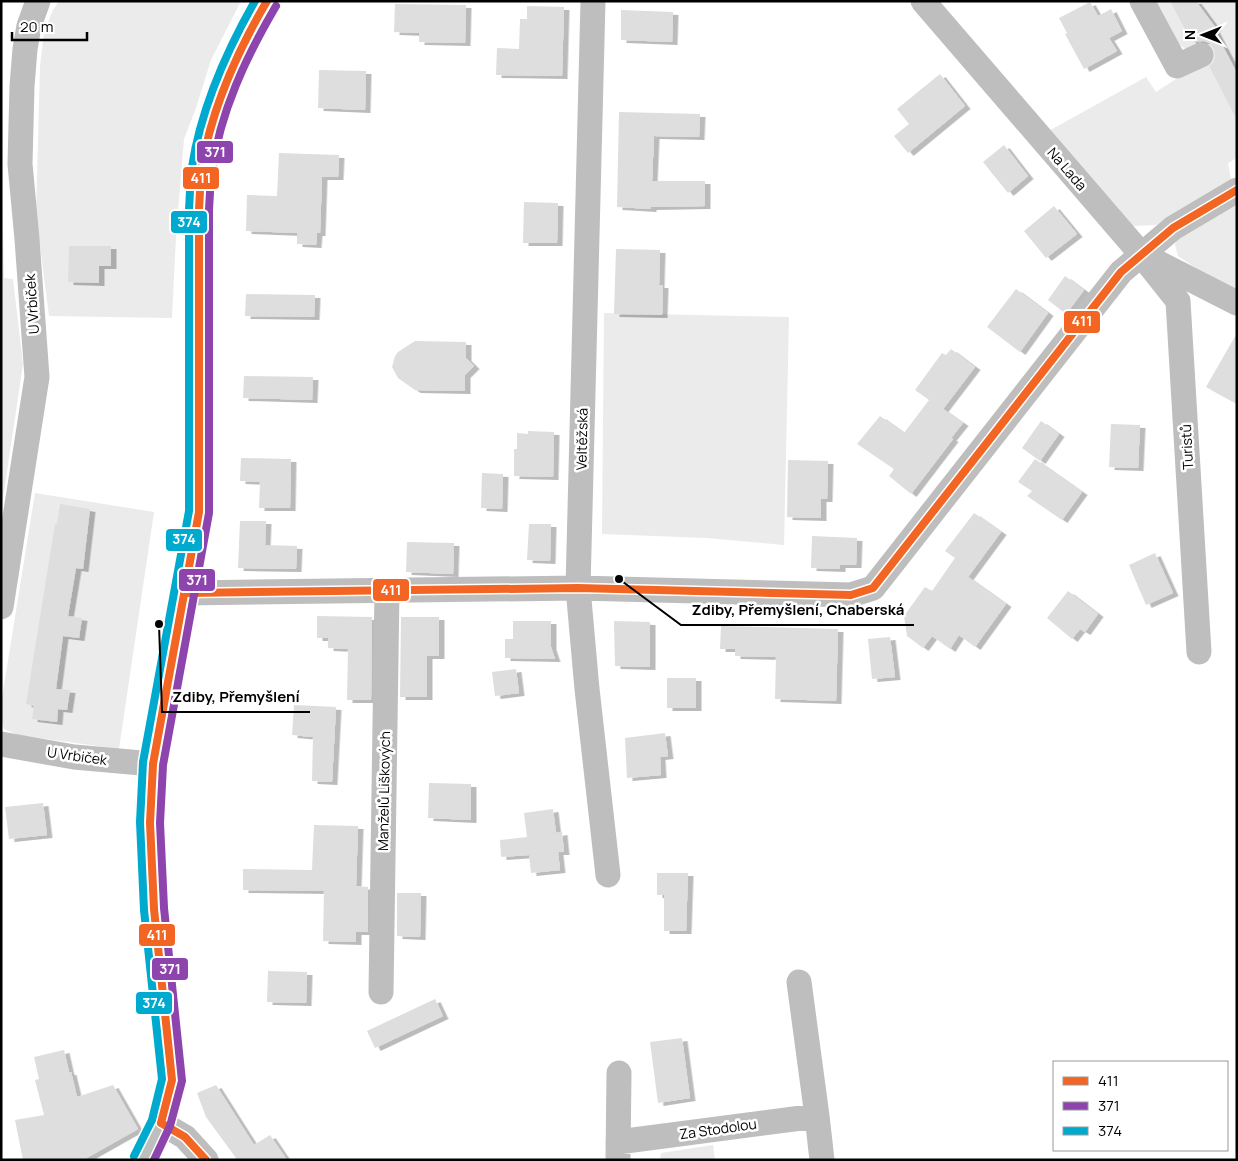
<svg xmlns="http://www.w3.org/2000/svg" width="1238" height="1161" viewBox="0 0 1238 1161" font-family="Manrope,sans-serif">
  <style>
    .green { fill: #ebebeb }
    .building { fill: #dedede; filter: url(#shadow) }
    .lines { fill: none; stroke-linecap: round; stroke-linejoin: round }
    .minor { stroke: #bebebe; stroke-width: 25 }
    .bus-1-casing { stroke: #fff; stroke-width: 11 }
    .bus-2-casing { stroke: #fff; stroke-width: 11 }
    .bus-3-casing { stroke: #fff; stroke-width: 11 }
    .bus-1 { stroke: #f26522; stroke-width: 8 }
    .bus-2 { stroke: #8e44ad; stroke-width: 8 }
    .bus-3 { stroke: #00a9ce; stroke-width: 8 }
    .labels { text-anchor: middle; stroke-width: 5; stroke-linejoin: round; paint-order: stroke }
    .street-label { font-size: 14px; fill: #000; stroke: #fff }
    .leader { fill: none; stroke: #000; stroke-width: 2 }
    .callout-dot { fill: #000; stroke: #fff; stroke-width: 2 }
    .callout-label { font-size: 15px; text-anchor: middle; font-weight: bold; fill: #000; stroke: #fff; stroke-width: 5; stroke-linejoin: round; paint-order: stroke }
    .line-badge { stroke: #fff; stroke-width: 2 }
    .badge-label { font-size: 14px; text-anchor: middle; font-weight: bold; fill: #fff }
  </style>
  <defs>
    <filter id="shadow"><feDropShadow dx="5.5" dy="3" stdDeviation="0" flood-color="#0004"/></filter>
  </defs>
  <rect width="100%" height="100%" fill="#fff"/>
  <path class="green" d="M59,1H241L211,60L196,108L184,139L176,237L172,318L49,316L36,214L40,66L44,32L53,10Z
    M1152,1H1237V158L1228,163L1232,185L1156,225L1132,226L1045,133L1146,77L1156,92L1182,75L1189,49C1171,46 1160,17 1152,1Z
    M1,134L4,278L13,279L23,364L1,512Z
    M1237,201V289L1212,279L1178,256L1175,245L1178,236Z
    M604,313L789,317L784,545L707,538L602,534Z
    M35,493L154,512L119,749L18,735L4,729L1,717V704Z
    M713,1145L715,1160H660L661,1153Z"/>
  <path class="building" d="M1170,1H1196L1216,28L1214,29L1237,73V120L1209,66L1213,63L1215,57L1214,49L1209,43L1203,41L1196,42L1195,39L1191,41Z
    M1090,2L1098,16L1111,9L1122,31L1109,38L1117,51L1084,69L1065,34L1067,33L1059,18Z
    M395,4L466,5L465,43L419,42V33L394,32Z
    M527,6L564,7L562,76L496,75L497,48L519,49L520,19H527Z
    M621,10L673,12L672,42L621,40Z
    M319,70L366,71L365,110L318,108Z
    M940,74L965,106L908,153L894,136L909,124L897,109Z
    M619,112L700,114L699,137L654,136L652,181H705V206L651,207V209L617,207Z
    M1004,145L1028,176L1008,193L983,162Z
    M279,153L339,155L338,177H322L320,233H317L316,245L297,244V233L246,231L247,195L277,196Z
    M524,202L558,203L557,243H523Z
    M1054,206L1077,234L1046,258L1024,231Z
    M69,246H111V266H99V283L68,282Z
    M616,249L660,250L659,285H663L662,315L614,314Z
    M1065,276L1084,290L1066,314L1048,300Z
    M1016,289L1048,313L1020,352L987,327Z
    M246,294L315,295L314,317L245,316Z
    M1237,333V404L1206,387Z
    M415,341L466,342V358L474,366L465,375V391L415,390L398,378L392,367L395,356L398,352Z
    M951,349L975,367L943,409L963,423L951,438L953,439L911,494L889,476L894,469L857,444L880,416L904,433L929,400L915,390L942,353L946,355Z
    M244,376L313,377L312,400L243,398Z
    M1041,421L1059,434L1040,461L1022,448Z
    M1111,424L1140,425L1138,468L1109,467Z
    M528,431L554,432L553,477L514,476V449H517V433L528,434Z
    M241,458L291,459L290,508H259L260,482L240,481Z
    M1035,459L1082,492L1062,520L1027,496L1032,491L1018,482Z
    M788,460L828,461L827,499H821V518L787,517Z
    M482,473L503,474L502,509L481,508Z
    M60,504L90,509L83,569L76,568L68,616L82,618L79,638L63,636L56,689L70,690L67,710L58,709L57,722L32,719L34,706L26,704L55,524H57Z
    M974,513L1001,532L968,577L1006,604L975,647L959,635L950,649L932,636L923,648L907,636L904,616L925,587L932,591L955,558L945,551Z
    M240,521H266L265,545L297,546L296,569L238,568Z
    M529,524H551L550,561L527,560Z
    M812,536L857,538L856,565H840V569L811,568Z
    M407,542L454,543L453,574L406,572Z
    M1155,553L1173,593L1146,605L1129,565Z
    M1068,591L1098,614L1085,632L1080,629L1072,639L1047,618Z
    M317,616L372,617L371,700H347L348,649L328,648V638H317Z
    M401,617H439V656H427V697H400Z
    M513,621H551V647L555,659L505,658V639H513Z
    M614,621L650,622V667L615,666Z
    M721,626L838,629L836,701L775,699L776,657L735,656V649H720Z
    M890,637L895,677L872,679L868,639Z
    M516,669L519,693L495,696L492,672Z
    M667,678H696V708H667Z
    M294,705L336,707L332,782L312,781L313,737L292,735Z
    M665,733L668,756L660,757L661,775L627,778L625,738Z
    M429,783L471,784V820L428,818Z
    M43,803L47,835L9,839L5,807Z
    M553,809L556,833L562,832L564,852H558L560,870L531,873L529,855L501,857L500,840L527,837L524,813Z
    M314,825L358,826L356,886L368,887V932H356V942L323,941L324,891L243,890V869L312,870Z
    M657,873H688L686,931H664V895H657Z
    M397,893H421L420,937L397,936Z
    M268,971L307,972L306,1003L267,1002Z
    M435,999L443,1016L375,1048L367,1031Z
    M682,1038L690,1098L658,1103L650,1042Z
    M64,1050L69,1072H71L77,1097L113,1085L138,1129L83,1160H23L15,1120L44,1115L35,1080L39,1079L34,1057Z
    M216,1085L254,1145L270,1135L287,1160H233L236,1158L206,1117L197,1093Z"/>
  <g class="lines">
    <path class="minor" d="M593,1L578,588L587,689L608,875
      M923,1L1141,254L1237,303
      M1142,1L1177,66L1201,55
      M1147,262L1178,301L1199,652
      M185,593L578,588L851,595L873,588L1121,272L1173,228L1237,190
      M1,607L37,377L27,239L20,164L22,86L25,49L29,26L38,1
      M1,744L74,757L153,764
      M799,982L817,1116
      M381,992L387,590
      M161,1123L185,1137L206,1160
      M618,1142L817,1116L822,1160
      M618,1157L619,1073
      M143,1160L161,1123L172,1080L154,909L150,823L153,764L199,512V209C200,193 200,177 203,162C214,105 237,51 267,1"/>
    <g class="bus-1-casing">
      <path id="bus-1" d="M185,593L578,588L851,595L873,588L1121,272L1173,228L1237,190
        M161,1123L172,1080L154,909L150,823L153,764L199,512V209C200,195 200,181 202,166C212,108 237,52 267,1
        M161,1123L185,1137L206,1160"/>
    </g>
    <g class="bus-2-casing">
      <path id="bus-2" d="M154,1160L170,1126L182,1081L164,908L160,823L163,765L209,513V209C210,196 210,183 212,171C220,112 246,57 276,6"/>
    </g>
    <g class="bus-3-casing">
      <path id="bus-3" d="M134,1156L152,1120L162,1079L144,910L140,822L143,762L189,511V209C190,195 190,181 192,167C201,108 226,52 255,1"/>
    </g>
    <use href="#bus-1" class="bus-1"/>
    <use href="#bus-2" class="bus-2"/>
    <use href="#bus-3" class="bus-3"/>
  </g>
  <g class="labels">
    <g class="street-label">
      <text transform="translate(1067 169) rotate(49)" y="5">Na Lada</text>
      <text transform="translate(32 304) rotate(-94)" y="5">U Vrbiček</text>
      <text transform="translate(582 439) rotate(-89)" y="5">Veltěžská</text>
      <text transform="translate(1187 447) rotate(-93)" y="5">Turistů</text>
      <text transform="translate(77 756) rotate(8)" y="5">U Vrbiček</text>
      <text transform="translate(384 791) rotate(-89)" y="5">Manželů Liškových</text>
      <text transform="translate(718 1129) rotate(-8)" y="5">Za Stodolou</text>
    </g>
  </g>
  <path class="leader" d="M619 579L681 625H914M159 624L162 712H310"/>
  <g class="callout-dot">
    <circle cx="619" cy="579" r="5"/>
    <circle cx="159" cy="624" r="5"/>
  </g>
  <g class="callout-label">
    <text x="798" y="615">Zdiby, Přemyšlení, Chaberská</text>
    <text x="236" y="702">Zdiby, Přemyšlení</text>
  </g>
  <g class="line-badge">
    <rect x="196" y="140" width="38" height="24" rx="5" fill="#8e44ad"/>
    <rect x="182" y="166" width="38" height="24" rx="5" fill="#f26522"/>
    <rect x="170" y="210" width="38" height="24" rx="5" fill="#00a9ce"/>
    <rect x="1063" y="310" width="38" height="24" rx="5" fill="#f26522"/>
    <rect x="165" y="528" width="38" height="24" rx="5" fill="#00a9ce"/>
    <rect x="178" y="568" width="38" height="24" rx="5" fill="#8e44ad"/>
    <rect x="372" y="578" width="38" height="24" rx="5" fill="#f26522"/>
    <rect x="138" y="923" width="38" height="24" rx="5" fill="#f26522"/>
    <rect x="151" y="957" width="38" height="24" rx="5" fill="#8e44ad"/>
    <rect x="135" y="991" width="38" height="24" rx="5" fill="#00a9ce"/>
  </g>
  <g class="badge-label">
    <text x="215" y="157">371</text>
    <text x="201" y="183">411</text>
    <text x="189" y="227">374</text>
    <text x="1082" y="326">411</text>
    <text x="184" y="544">374</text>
    <text x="197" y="585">371</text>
    <text x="391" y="595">411</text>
    <text x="157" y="940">411</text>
    <text x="170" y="974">371</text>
    <text x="154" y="1008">374</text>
  </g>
  <rect width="1238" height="1161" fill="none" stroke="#000000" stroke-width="5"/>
  <rect x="1053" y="1061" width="175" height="90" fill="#ffffff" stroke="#999999"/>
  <rect x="1063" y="1077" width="25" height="8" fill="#f26522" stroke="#999999"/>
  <text x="1098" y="1086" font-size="15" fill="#000000">411</text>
  <rect x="1063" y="1102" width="25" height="8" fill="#8e44ad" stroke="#999999"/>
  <text x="1098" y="1111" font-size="15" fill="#000000">371</text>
  <rect x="1063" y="1127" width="25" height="8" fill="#00a9ce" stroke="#999999"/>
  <text x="1098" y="1136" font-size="15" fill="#000000">374</text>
  <g transform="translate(1203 35) rotate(270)" stroke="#ffffff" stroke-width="4" paint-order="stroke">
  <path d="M0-4L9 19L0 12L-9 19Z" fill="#000000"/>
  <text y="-8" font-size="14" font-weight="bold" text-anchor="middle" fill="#000000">N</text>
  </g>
  <path d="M12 32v8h75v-8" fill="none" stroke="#000000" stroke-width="2.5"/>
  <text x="20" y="32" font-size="15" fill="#000000" stroke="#ffffff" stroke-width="4" paint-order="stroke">20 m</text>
</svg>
